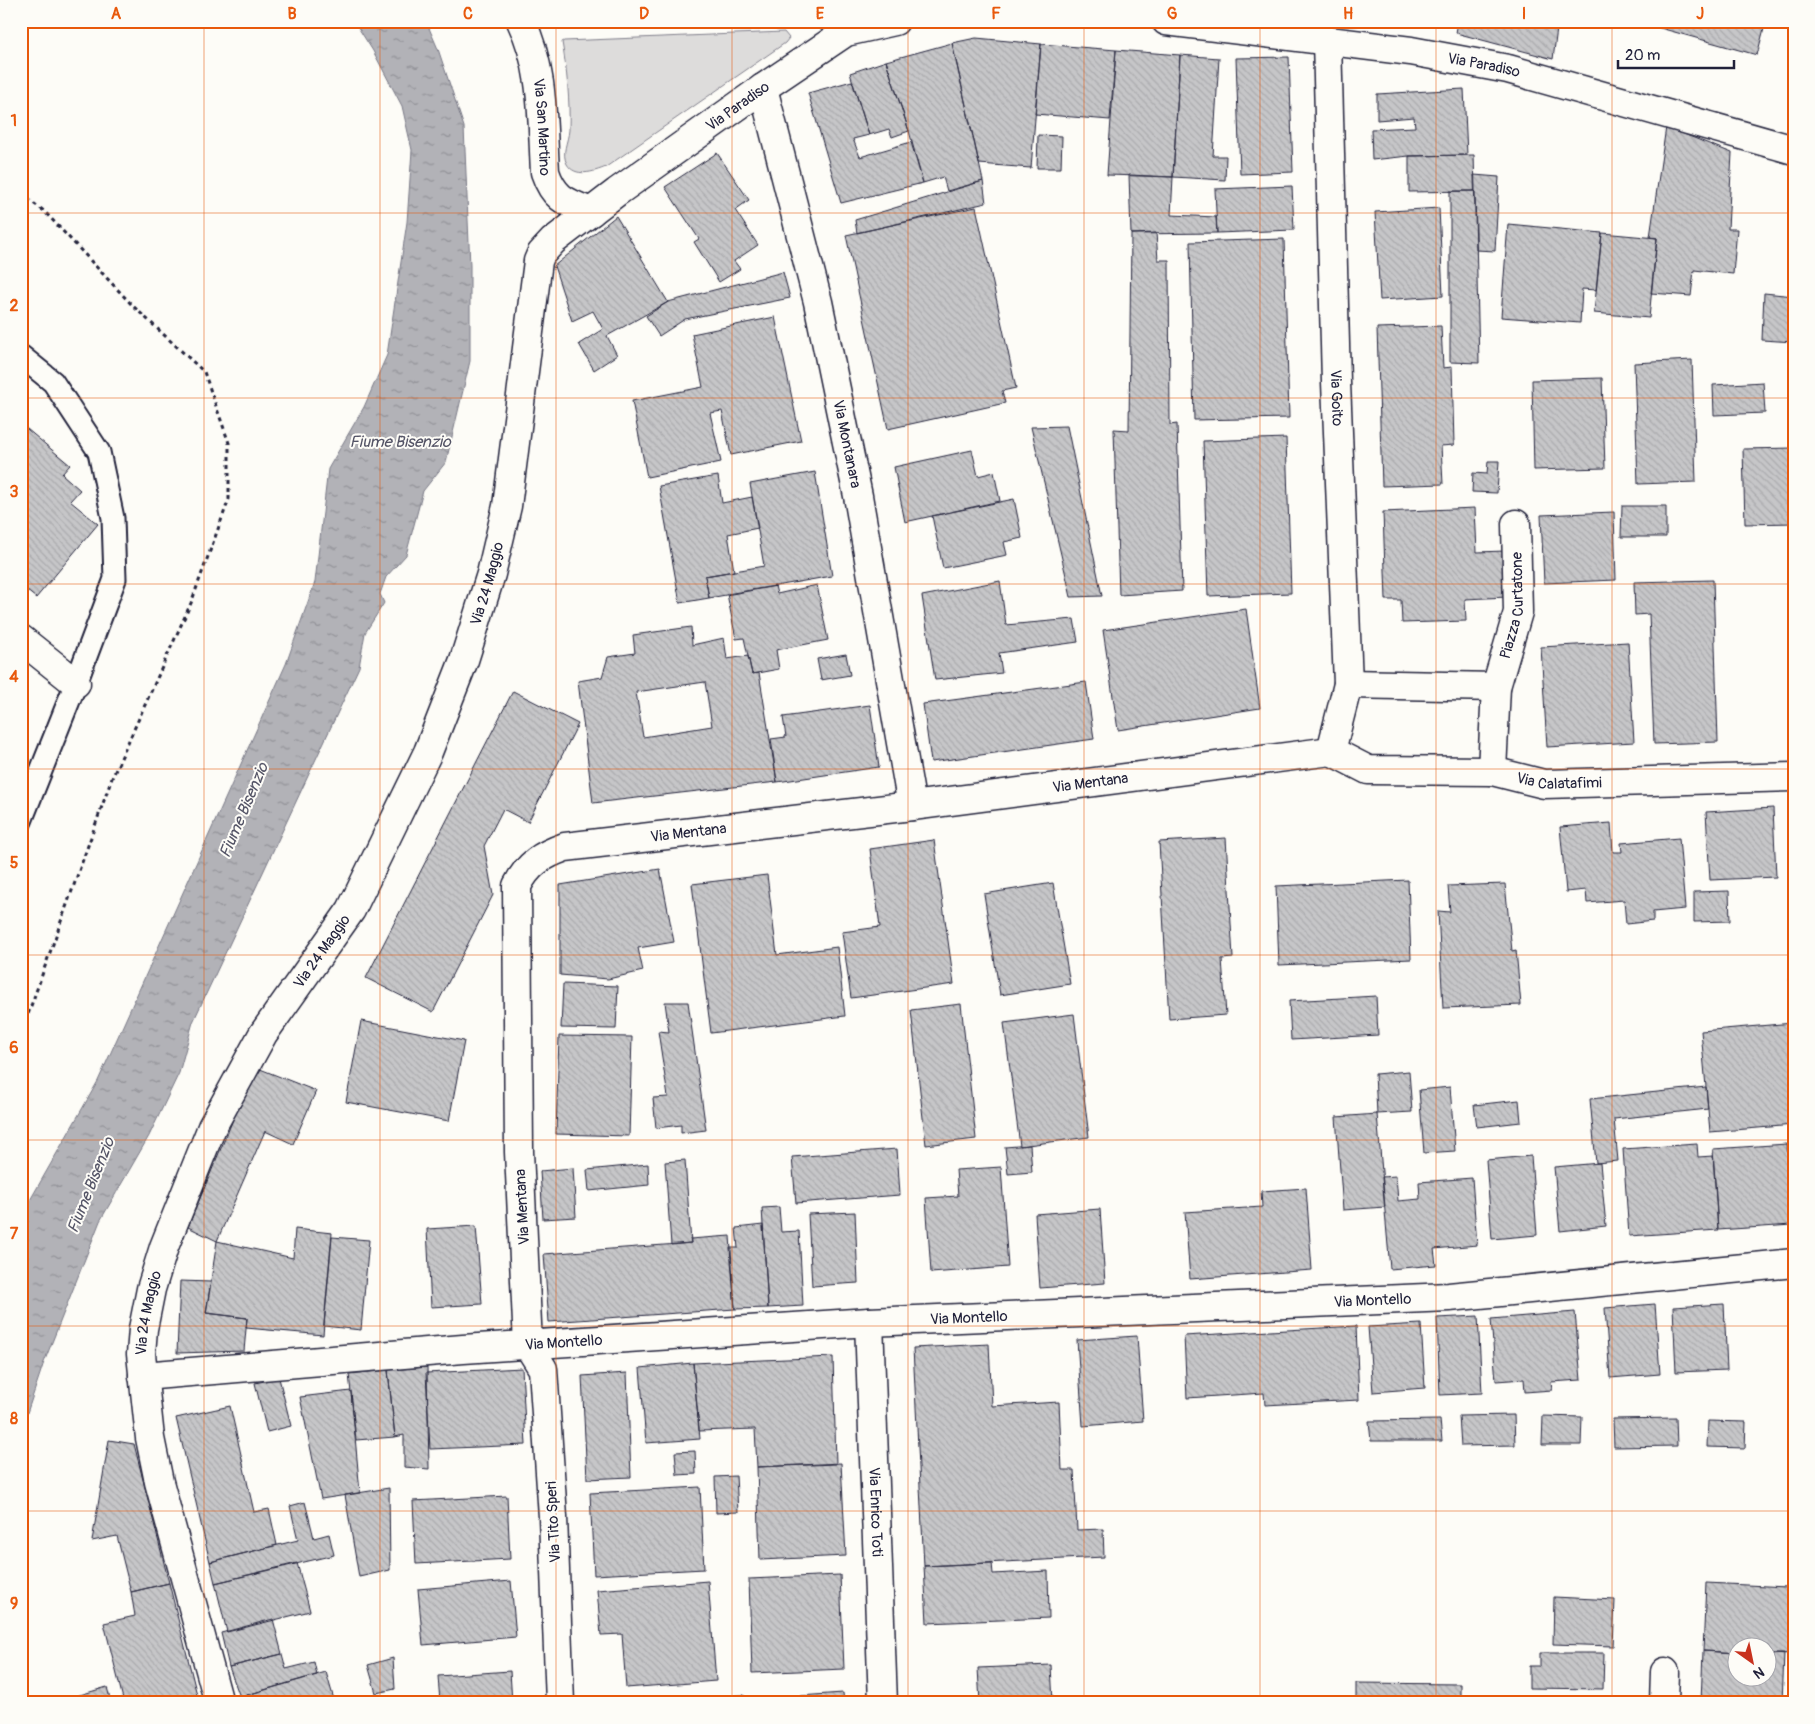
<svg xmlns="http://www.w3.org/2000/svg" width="1815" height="1724" viewBox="0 0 1815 1724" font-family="Pangolin,sans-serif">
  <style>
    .park { fill: #dddcdb; stroke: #807f8b }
    .water { fill: url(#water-ripples); stroke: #787885 }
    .building { fill: url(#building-back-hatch); stroke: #22223b; fill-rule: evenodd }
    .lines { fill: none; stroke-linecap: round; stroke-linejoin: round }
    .lane-casing { stroke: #22223b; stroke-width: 25 }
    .street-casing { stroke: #22223b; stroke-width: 31 }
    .path { stroke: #22223b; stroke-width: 3; stroke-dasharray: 4 4; stroke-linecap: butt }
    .lane { stroke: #fdfcf7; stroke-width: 21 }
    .street { stroke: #fdfcf7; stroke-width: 28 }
    .grid { fill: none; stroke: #e8590c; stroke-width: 1; stroke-opacity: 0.55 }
    .labels { text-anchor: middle; stroke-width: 4; stroke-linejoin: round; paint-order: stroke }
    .street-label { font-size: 15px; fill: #22223b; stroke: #fdfcf7 }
    .water-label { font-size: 16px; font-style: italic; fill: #545466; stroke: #fdfcf7 }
    .neatline { fill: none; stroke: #e8590c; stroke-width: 2 }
    .grid-label { font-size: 16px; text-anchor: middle; font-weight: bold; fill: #e8590c }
  </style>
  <defs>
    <pattern id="water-ripples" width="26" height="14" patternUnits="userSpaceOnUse" patternTransform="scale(1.25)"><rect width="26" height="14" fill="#b2b2b7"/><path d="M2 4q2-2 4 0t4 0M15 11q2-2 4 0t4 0" fill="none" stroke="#909096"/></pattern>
    <pattern id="building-back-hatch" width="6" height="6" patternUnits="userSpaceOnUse" patternTransform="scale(1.25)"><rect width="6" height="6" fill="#c6c6c8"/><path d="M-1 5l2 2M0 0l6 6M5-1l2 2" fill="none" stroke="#aaaaad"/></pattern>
  </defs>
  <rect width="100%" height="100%" fill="#fdfcf7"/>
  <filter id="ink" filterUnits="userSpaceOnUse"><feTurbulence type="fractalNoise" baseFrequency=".02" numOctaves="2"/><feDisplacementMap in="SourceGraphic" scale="10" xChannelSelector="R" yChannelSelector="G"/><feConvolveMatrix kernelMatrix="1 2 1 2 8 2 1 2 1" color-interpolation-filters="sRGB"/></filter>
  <g filter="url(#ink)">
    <path class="park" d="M784,32L789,38L785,43L606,167C594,172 575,178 567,164C561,153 568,142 569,130C570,101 567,71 562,42L564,41Z"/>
    <path class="water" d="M354,21H426L438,49L464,127L470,266V361L446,462L423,491L406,555L386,577L380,594L384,603L365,633L359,667L193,1022L179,1073L149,1136L100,1221L43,1365L21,1431V1216L98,1081L286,664L315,582L328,469L364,407L387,355L407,222L412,150L402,106L373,51Z"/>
    <path class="building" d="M1458,21H1558L1553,59L1456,33Z
      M1635,21H1766L1757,55Z
      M976,38L1041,44L1031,168L979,164L952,43Z
      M952,43L983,181L947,191L943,177L923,183L909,131L886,61Z
      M1041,44L1116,50L1110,120L1035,114Z
      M1116,50L1180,55L1173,177L1107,175Z
      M1180,55L1219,58L1213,156H1226L1225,180L1173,177Z
      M1289,57L1293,172L1240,174L1236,58Z
      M886,61L909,131L892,137L889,129L869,135L850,73Z
      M852,81L869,135L853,139L860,157L911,142L923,183L841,203L808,93Z
      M1464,89L1467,155L1409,156L1372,160L1371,129L1415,127L1414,117L1377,120V94Z
      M1666,127L1732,153L1728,229H1737L1733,274L1694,270L1691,296L1651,293L1657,238L1650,237Z
      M1038,135L1062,136L1061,168H1037Z
      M717,153L749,200L735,210L758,245L734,261L740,269L719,282L694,242L699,239L665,187Z
      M1474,155L1475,191L1409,192V156Z
      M1129,175L1173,177L1171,215L1216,217L1217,233L1131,234Z
      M1474,175L1499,177L1495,251L1476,250Z
      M983,181L986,203L857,233L855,220Z
      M1292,186L1294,230L1217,233L1215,189Z
      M1450,191H1475L1479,363L1450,362Z
      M976,207L1016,388L1002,391L1005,403L888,429L846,235Z
      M1439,208L1443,296L1380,300L1375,212Z
      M616,216L668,302L607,336L617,355L594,370L579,344L603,329L593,311L572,321L554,266Z
      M1508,224L1602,233L1596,290L1582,289L1580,323L1501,317Z
      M1156,233L1158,260H1169L1170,425L1177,424L1182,591L1119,595L1114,429L1129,430L1131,234Z
      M1602,233L1657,238L1649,318L1594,313Z
      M1284,239L1289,418L1194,420L1190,242Z
      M783,272L790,298L685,319L659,336L646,316L668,302Z
      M1764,293L1794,296V342L1762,340Z
      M775,317L801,441L731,455L722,411L710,413L721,462L647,477L632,401L703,387L692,334Z
      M1441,326L1443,368L1452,367L1454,445L1441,446L1443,484L1382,486L1377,328Z
      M1692,360L1696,482L1638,484L1634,363Z
      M1602,378L1605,468L1534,470L1532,380Z
      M1763,382L1765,413L1714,415L1713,385Z
      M21,424L70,465L62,474L80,490L70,501L98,524L36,598L21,586Z
      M1067,426L1102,596L1071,597L1031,427Z
      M1286,438L1291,593L1208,596L1203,441Z
      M1794,448V523L1745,524L1743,449Z
      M972,450L978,476L994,472L1000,501L905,522L894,467Z
      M1488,461H1499L1497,493L1472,492L1473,473L1487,474Z
      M815,472L832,576L709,598L705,576L764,566L750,484Z
      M718,476L722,503L752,497L758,528L728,534L734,571L705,576L709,598L680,603L659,486Z
      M1014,499L1022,538L1004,542L1007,555L943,568L932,516Z
      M1622,506H1666V537H1621Z
      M1475,508L1477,552L1505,551L1507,597L1465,599L1466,621L1402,623L1401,600H1386L1383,512Z
      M1614,512L1616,580L1544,583L1541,515Z
      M1713,580L1718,742L1654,744L1649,614L1635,615L1634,582Z
      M1000,581L1006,625L1074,619L1078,642L999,653L1002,673L935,680L922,596Z
      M817,585L828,640L776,650L779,669L752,674L744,638L736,639L727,594L775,586L777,594Z
      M1246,609L1260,708L1118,730L1103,630Z
      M691,627L692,645L724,638L727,659L748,656L752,674L759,673L777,782L593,803L578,681L602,677L608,657L635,653L633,635ZM705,682L712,726L643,737L636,692Z
      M1628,642L1634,742L1547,747L1541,647Z
      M846,654L850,675L821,680L817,659Z
      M1086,682L1094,739L931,762L923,704Z
      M513,691L578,724L528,822L503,809L484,846L493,895L433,1012L366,978Z
      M870,705L879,767L777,782L771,739L786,737L783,717Z
      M1773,808L1776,877L1710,880L1706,812Z
      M1611,823L1613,852H1622L1621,843L1679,838L1685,909L1653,912V921L1626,924L1624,900L1587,903L1586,890L1566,892L1560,827Z
      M1226,838L1233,958L1222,959L1226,1015L1169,1019L1159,842Z
      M934,840L954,984L851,998L842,932L880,927L870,849Z
      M660,869L674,942L638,948L643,971L608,979L560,975V885Z
      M767,875L777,955L837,947L845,1016L711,1033L692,884Z
      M1408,880L1411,959L1279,965L1276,886Z
      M1053,883L1070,984L1000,995L984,894Z
      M1505,884L1512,951L1516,950L1521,1005L1443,1008L1438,911L1450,912L1448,886Z
      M1729,891L1730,921L1694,922V892Z
      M1794,975V1027L1789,976Z
      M563,984L618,986L616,1029L561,1028Z
      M1376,996L1378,1035L1291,1040L1289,1001Z
      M665,1002H688L706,1130L681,1133V1125L656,1128L653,1098L668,1097L658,1031L669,1032Z
      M961,1004L976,1139L926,1145L911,1010Z
      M1074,1014L1089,1137L1020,1146L1004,1023Z
      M361,1021L464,1041L449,1121L346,1102Z
      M1793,1023L1794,1125L1710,1132L1701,1031Z
      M559,1036L632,1037L629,1136L556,1134Z
      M255,1067L316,1091L293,1144L265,1131L217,1241L188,1227Z
      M1409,1071L1412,1112L1377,1114L1375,1074Z
      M1450,1087L1455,1151L1424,1153L1419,1090Z
      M1706,1087L1708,1109L1614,1119L1618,1161L1596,1163L1590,1099Z
      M1519,1100L1521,1122L1477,1127L1474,1105Z
      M1377,1114L1385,1207L1343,1210L1336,1117Z
      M1697,1144L1698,1157L1713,1156L1718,1230L1629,1236L1623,1149Z
      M1787,1144L1792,1225L1718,1230L1713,1149Z
      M1030,1145L1032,1172L1008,1174L1005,1147Z
      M897,1149L900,1195L796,1203L792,1157Z
      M1531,1156L1537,1235L1492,1239L1486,1160Z
      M685,1160L691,1243L671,1245L665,1162Z
      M1600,1163L1606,1226L1560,1231L1554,1167Z
      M648,1164L649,1185L589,1191L587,1170Z
      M1001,1167L1008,1267L931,1273L926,1198L958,1196L956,1170Z
      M573,1168L576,1217L543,1219L540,1171Z
      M1396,1176L1398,1201L1420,1199L1419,1182L1472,1178L1477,1245L1434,1249L1436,1265L1390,1269L1382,1177Z
      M1306,1188L1312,1270L1190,1279L1185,1212L1262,1207L1261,1191Z
      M779,1207L781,1232L799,1231L803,1306L768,1308L762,1208Z
      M1100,1209L1105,1283L1040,1288L1035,1214Z
      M855,1212L858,1283L812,1286L808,1214Z
      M763,1225L768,1308L735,1309L730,1248H738L736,1228Z
      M476,1226L482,1304L431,1307L427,1229Z
      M295,1229L332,1233L323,1335L246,1328L247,1318L206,1313L217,1241L293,1258Z
      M730,1236L735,1309L549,1322L544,1254L691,1243L690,1239Z
      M332,1237L369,1240L361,1330L324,1326Z
      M180,1281L211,1282L206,1313L247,1318L244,1351L177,1353Z
      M1655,1304L1660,1374L1610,1378L1605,1308Z
      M1724,1304L1727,1370L1676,1372L1673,1307Z
      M1575,1312L1581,1380L1551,1382L1552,1390L1525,1392L1524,1379L1496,1381L1491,1319Z
      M1478,1316L1482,1393L1440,1395L1437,1318Z
      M1421,1324L1425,1388L1373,1392L1368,1327Z
      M1356,1326L1359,1400L1265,1405L1264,1393L1187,1398L1184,1336Z
      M1137,1336L1143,1421L1083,1426L1077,1340Z
      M989,1344L992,1406L1059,1402L1062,1470H1074L1077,1530L1103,1529L1104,1557L924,1566L913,1348Z
      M833,1357L836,1464L757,1467L755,1429L699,1431L693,1363Z
      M693,1363L700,1439L646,1443L640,1368Z
      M427,1367L429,1469L404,1467V1435L395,1437L388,1370Z
      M522,1368L526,1445L430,1449L426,1373Z
      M388,1370L395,1437L356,1440L349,1374Z
      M627,1373L631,1477L587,1479L582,1376Z
      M279,1378L291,1426L267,1432L255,1383Z
      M351,1391L360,1493L321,1499L300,1397Z
      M230,1406L254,1512L269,1509L277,1545L210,1562L176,1418Z
      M1514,1415L1515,1445L1461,1446L1459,1416Z
      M1543,1416L1582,1417L1581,1445H1542Z
      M1676,1418L1677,1446L1614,1447L1613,1419Z
      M1440,1420L1442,1441H1371L1369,1421Z
      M1708,1421L1746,1422L1745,1448L1707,1447Z
      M109,1440L134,1444L169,1583L131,1592L117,1536L92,1541Z
      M695,1451L696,1474L677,1475L675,1452Z
      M841,1463L846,1556L760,1560L757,1467Z
      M736,1476L738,1512L716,1513L715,1477Z
      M700,1487L704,1569L594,1575L590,1493Z
      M389,1488L390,1570L359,1577L345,1495Z
      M507,1496L510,1559L416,1564L413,1501Z
      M305,1502L314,1538L329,1534L334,1555L215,1583L210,1562L298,1540L290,1506Z
      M1788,1554H1794V1655L1768,1654V1646H1738V1653L1703,1651L1706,1583L1787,1587Z
      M297,1563L310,1611L227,1632L215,1583Z
      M992,1563L993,1574L1048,1571L1049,1618L927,1623L924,1566Z
      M840,1575L844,1669L752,1673L749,1579Z
      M511,1581L516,1637L423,1645L418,1589Z
      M708,1581L716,1681L626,1688L622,1634L601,1635L597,1590Z
      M169,1583L199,1703H124L104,1623L135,1616L131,1592Z
      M1554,1597L1615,1600L1613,1646L1553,1644Z
      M273,1619L282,1654L229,1667L221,1633Z
      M1703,1651L1738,1653V1676H1768V1654H1784L1782,1703H1701Z
      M1540,1653H1604L1603,1689L1529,1688V1666H1540Z
      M282,1654L286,1669L314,1662L317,1675L240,1697L229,1667Z
      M393,1658L395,1689L376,1693L368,1665Z
      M1051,1665L1053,1703H980L978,1668Z
      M510,1671L512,1703H432L440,1702L438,1676Z
      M326,1672L335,1703H241L240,1697Z
      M1356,1683L1461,1684V1703H1356Z
      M107,1687L111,1703H75L73,1697Z
      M843,1693L844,1703H756V1699Z
      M744,1695V1703H723V1696Z"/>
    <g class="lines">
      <g class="lane-casing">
        <path id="lane" d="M21,356L53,382L99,452L113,518L115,579L76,683L21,821"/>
      </g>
      <g class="street-casing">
        <g id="street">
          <path id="s1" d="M521,21C544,68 542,120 545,172C554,199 566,202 591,212"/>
          <path id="s2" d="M1166,21L1411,51L1508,69L1794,150"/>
          <path id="s3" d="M1327,40L1336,382L1348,684L1331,751"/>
          <path id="s4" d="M763,88L818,302L858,496L912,806"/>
          <path d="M21,639L76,683"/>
          <path d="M1348,684L1496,687L1492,771"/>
          <path id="s5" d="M1496,687L1518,612L1516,524"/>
          <path id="s6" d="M1331,751L1368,770L1492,771L1544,784L1794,777"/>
          <path id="s7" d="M869,1322L883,1703"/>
          <path id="s8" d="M143,1376L463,1349L869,1322L1449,1297L1794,1263"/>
          <path id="s9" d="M219,1703L159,1482L150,1438L141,1354L143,1329L151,1289L164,1247L212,1127L263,1034L351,910L428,752L464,660L491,574L507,506L538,261L541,254L553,241L617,192L763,88L846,32L895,21"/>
          <path id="s10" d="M560,1703L553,1517L543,1369L528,1345L519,1152L517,886C528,864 542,855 565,847L912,806L1331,751"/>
          <path d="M1664,1703L1665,1672"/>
        </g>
      </g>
      <path class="path" d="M21,194L44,211L133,306L204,372L229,443V499L191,603L112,778L21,1034"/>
      <use href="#lane" class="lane"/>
      <use href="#street" class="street"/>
    </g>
  </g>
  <path class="grid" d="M204,21V1703M380,21V1703M556,21V1703M732,21V1703M908,21V1703M1084,21V1703M1260,21V1703M1436,21V1703M1612,21V1703M21,213H1794M21,398H1794M21,584H1794M21,769H1794M21,955H1794M21,1140H1794M21,1326H1794M21,1511H1794"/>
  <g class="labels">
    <g class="street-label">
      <text dy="5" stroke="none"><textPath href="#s2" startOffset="321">Via Paradiso</textPath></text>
      <text dy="5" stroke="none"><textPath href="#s9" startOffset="1791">Via Paradiso</textPath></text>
      <text dy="5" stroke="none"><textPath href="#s1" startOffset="109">Via San Martino</textPath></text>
      <text dy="5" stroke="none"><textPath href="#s3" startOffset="358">Via Goito</textPath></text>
      <text dy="5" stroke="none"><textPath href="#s4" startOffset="366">Via Montanara</textPath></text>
      <text dy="5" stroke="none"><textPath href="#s9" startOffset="1210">Via 24 Maggio</textPath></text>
      <text dy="5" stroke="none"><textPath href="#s5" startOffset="84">Piazza Curtatone</textPath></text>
      <text dy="5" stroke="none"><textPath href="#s6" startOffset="234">Via Calatafimi</textPath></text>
      <text dy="5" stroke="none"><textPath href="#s10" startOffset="1415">Via Mentana</textPath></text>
      <text dy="5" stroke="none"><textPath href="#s10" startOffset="1010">Via Mentana</textPath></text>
      <text dy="5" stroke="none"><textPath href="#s9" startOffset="805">Via 24 Maggio</textPath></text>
      <text transform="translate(522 1207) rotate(-93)" y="5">Via Mentana</text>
      <text dy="5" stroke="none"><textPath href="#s8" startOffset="1232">Via Montello</textPath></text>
      <text dy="5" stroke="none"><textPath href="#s9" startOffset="400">Via 24 Maggio</textPath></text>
      <text dy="5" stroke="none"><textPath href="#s8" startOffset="828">Via Montello</textPath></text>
      <text dy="5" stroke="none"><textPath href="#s8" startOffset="422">Via Montello</textPath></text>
      <text dy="5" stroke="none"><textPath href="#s7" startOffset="190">Via Enrico Toti</textPath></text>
      <text transform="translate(553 1522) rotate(-93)" y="5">Via Tito Speri</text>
    </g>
    <g class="water-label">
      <text x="400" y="447">Fiume Bisenzio</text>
      <text transform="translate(243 810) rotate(-67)" y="6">Fiume Bisenzio</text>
      <text transform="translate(90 1185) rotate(-68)" y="6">Fiume Bisenzio</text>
    </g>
  </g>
  <rect width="1815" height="1724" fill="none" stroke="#fdfcf7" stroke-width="55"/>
  <g transform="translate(1752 1662) rotate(147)"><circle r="24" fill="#fdfcf7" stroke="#a5a5ac"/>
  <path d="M0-4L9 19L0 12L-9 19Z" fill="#c8321e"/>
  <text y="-8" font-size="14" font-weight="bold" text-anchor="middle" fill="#22223b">N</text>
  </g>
  <path d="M1618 60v8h116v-8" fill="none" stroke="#22223b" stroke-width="2.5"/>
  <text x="1625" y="60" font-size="15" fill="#22223b" stroke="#fdfcf7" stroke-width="4" paint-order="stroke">20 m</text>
  <rect x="28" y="28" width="1760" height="1668" class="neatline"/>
  <g class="grid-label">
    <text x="116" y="19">A</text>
    <text x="292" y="19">B</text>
    <text x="468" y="19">C</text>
    <text x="644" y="19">D</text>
    <text x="820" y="19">E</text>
    <text x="996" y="19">F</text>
    <text x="1172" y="19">G</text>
    <text x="1348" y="19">H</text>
    <text x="1524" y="19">I</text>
    <text x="1700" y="19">J</text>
    <text x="14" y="126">1</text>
    <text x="14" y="311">2</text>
    <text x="14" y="497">3</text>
    <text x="14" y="682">4</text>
    <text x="14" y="868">5</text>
    <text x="14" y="1053">6</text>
    <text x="14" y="1239">7</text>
    <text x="14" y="1424">8</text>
    <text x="14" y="1609">9</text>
  </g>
</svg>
